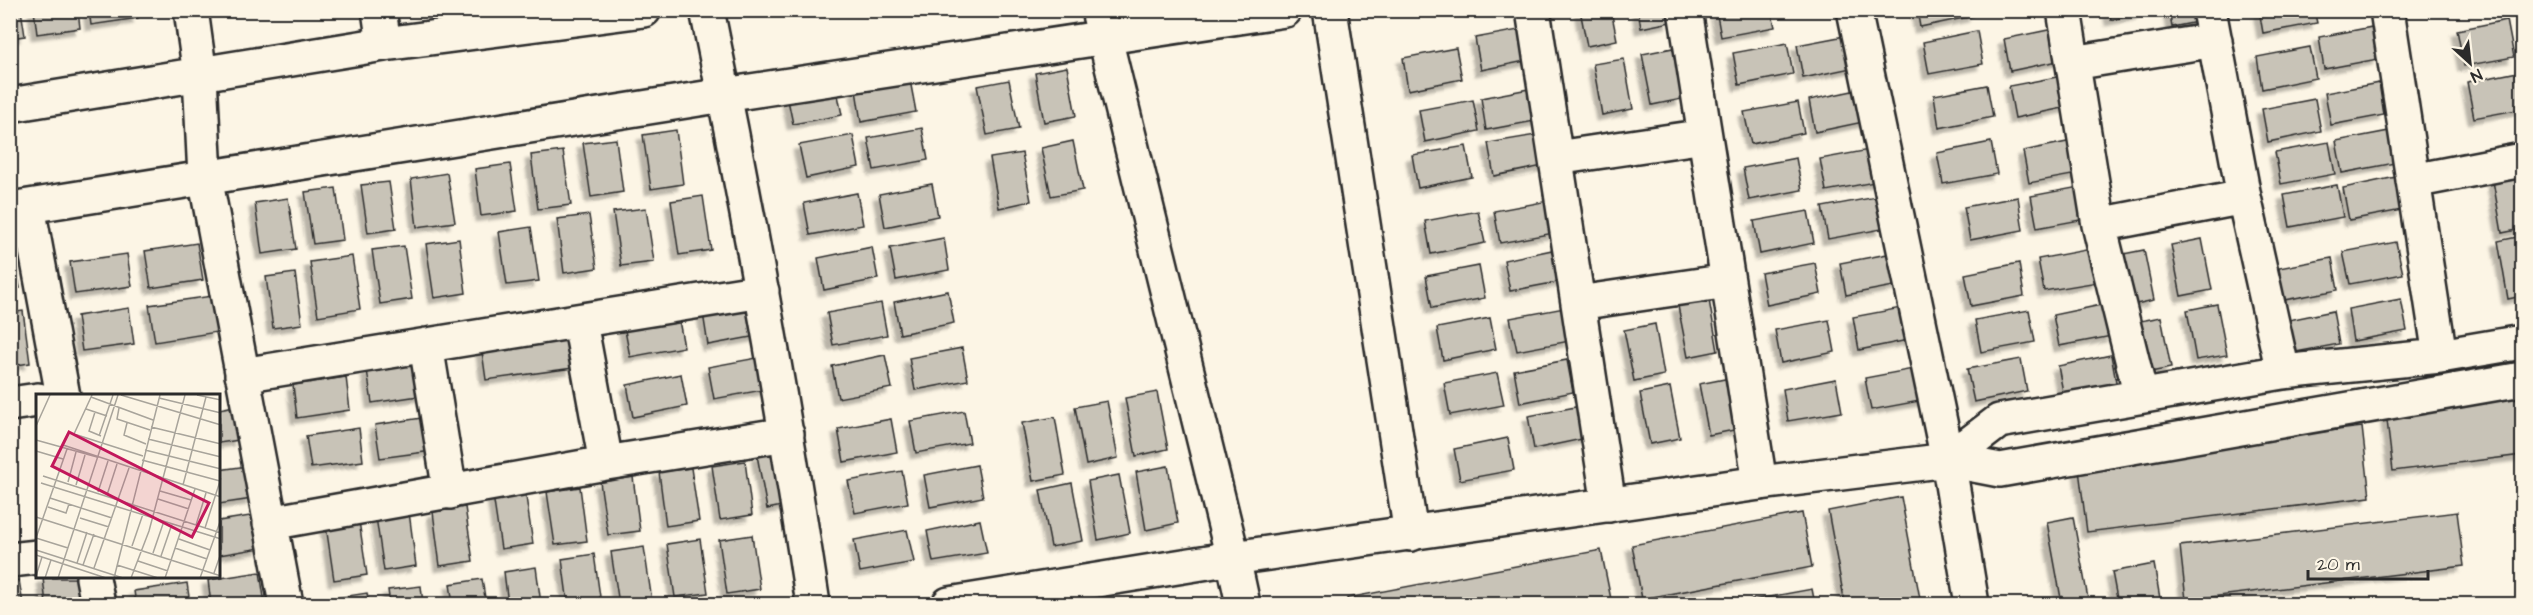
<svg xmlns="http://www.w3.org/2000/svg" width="2533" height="615" viewBox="0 0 2533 615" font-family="'Architects Daughter',sans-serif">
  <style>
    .building { fill: #c8c3b7; stroke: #2b2b2b; stroke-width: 1.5; filter: url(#shadow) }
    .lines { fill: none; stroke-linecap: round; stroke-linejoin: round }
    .street-casing { stroke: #2b2b2b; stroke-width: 38 }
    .secondary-casing { stroke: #2b2b2b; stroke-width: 38 }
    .street { stroke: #fcf5e5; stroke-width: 33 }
    .secondary { stroke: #fcf5e5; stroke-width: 33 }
    .inset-road { fill: none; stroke: #a8a49b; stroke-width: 1.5 }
    .view { fill: #c2185b; fill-opacity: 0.15; stroke: #c2185b; stroke-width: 3 }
    .inset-edge { fill: none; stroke: #2b2b2b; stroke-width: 3 }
  </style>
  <defs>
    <filter id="shadow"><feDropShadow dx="-5.5" dy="5.5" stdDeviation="1.5" flood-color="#0004"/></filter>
  </defs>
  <rect width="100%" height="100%" fill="#fcf5e5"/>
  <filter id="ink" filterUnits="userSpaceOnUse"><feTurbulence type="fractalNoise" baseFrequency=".0167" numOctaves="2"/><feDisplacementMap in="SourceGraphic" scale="12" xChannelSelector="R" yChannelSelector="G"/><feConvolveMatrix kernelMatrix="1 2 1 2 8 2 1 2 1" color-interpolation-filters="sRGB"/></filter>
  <g filter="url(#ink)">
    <path class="building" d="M10,10H21L25,36L10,38Z
      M34,10H78L80,28L37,34Z
      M89,10H137L138,18L91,25Z
      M1580,10H1611L1617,40L1587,46Z
      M1638,10H1669L1671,22L1641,28Z
      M1716,10H1771L1775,27L1721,37Z
      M1917,10H1973L1974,16L1920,27Z
      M2109,10H2141V14L2111,20Z
      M2169,10H2200L2202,21L2172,27Z
      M2259,10H2314L2317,23L2263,33Z
      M2507,20L2514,57L2464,66L2457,30Z
      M2372,27L2378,59L2324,69L2319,37Z
      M1529,28L1535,59L1481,70L1475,38Z
      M2058,28L2063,60L2010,71L2004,39Z
      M1977,31L1983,64L1929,74L1923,42Z
      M1850,35L1856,67L1803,78L1797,45Z
      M1787,43L1793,74L1739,85L1733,53Z
      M2310,47L2316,78L2262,89L2257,57Z
      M1456,48L1462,79L1408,90L1403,58Z
      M1673,48L1682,99L1652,105L1642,54Z
      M1624,59L1633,109L1602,115L1593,64Z
      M1067,67L1076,116L1044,122L1035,73Z
      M2518,72L2522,109L2474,118L2467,82Z
      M2062,76L2068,107L2015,118L2009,86Z
      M910,80L916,112L861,122L856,90Z
      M1009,80L1019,129L987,135L977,86Z
      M2379,83L2384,115L2331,125L2325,93Z
      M1987,85L1993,117L1939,128L1934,95Z
      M1534,88L1540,120L1486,130L1481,98Z
      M1862,89L1868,121L1815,132L1809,100Z
      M837,90L842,115L793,124L788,100Z
      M2315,99L2321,131L2268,142L2262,109Z
      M1473,100L1479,131L1425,142L1419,110Z
      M1798,102L1804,133L1751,144L1744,112Z
      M922,128L928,160L874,170L868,138Z
      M676,130L683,184L651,189L643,135Z
      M2389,131L2395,163L2342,173L2336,141Z
      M1542,134L1548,165L1494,176L1488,143Z
      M853,135L859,167L806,178L799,145Z
      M616,139L623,192L591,197L583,143Z
      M2077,140L2083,173L2029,183L2023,151Z
      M1073,141L1083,190L1051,196L1041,148Z
      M1991,142L1997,174L1943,184L1937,153Z
      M2329,142L2335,174L2281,184L2275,152Z
      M1466,146L1472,177L1418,188L1412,155Z
      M1874,149L1880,181L1826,191L1820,159Z
      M563,151L571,205L538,209L531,155Z
      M1022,153L1031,201L999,208L990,158Z
      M1796,158L1802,190L1749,200L1743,168Z
      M510,164L517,211L481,216L475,169Z
      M2522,170V229L2502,233L2492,175Z
      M447,173L455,222L417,227L411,179Z
      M2396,177L2402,210L2349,220L2343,188Z
      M389,182L396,229L368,233L361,185Z
      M932,184L938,216L885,227L879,194Z
      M2337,185L2343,217L2290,227L2284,195Z
      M2084,186L2091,218L2037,228L2031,196Z
      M336,188L343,240L313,244L305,192Z
      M857,193L863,225L810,235L804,203Z
      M703,196L711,250L679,255L671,201Z
      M1876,197L1882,229L1828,239L1822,207Z
      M2018,197L2023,230L1970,240L1964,207Z
      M288,198L296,249L262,254L255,203Z
      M1548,201L1554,233L1500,243L1494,211Z
      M646,208L654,262L621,266L613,212Z
      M1478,211L1485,243L1431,254L1425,221Z
      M1808,211L1814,243L1760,254L1754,221Z
      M589,215L597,268L564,273L557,219Z
      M531,227L539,281L507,285L499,232Z
      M10,233L20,288L10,289Z
      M2522,236V296L2508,299L2498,241Z
      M944,238L949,270L896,280L890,248Z
      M459,239L466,293L434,298L426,244Z
      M2202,239L2212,290L2181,296L2171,245Z
      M2396,242L2403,274L2350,284L2343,252Z
      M197,243L203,280L151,288L145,251Z
      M404,246L412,299L380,304L372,250Z
      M872,247L878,279L824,290L818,258Z
      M1557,249L1563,281L1510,291L1504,260Z
      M2091,249L2098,282L2044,291L2038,259Z
      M2144,250L2154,300L2123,307L2113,256Z
      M1893,253L1899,285L1846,295L1840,263Z
      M127,254L132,286L75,294L70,262Z
      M352,256L360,309L318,316L310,262Z
      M2332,258L2338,290L2284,300L2279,268Z
      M1815,263L1821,294L1767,305L1761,273Z
      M2019,263L2024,296L1971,306L1965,274Z
      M1479,266L1485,298L1432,308L1426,276Z
      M295,273L302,324L273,328L266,277Z
      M948,291L954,323L900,334L894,302Z
      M212,296L217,332L155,342L149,305Z
      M2401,299L2407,331L2353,341L2348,309Z
      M1709,300L1718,351L1688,357L1678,306Z
      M756,303L762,335L708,345L703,313Z
      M881,303L887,335L833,345L827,313Z
      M2106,304L2112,336L2059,346L2053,315Z
      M2217,304L2227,355L2196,360L2187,310Z
      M1906,307L1913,339L1859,350L1853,317Z
      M129,308L134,344L82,351L77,316Z
      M1564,308L1570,341L1517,351L1510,318Z
      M2029,310L2035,342L1981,352L1975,320Z
      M23,311L30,363L10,366V313Z
      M2333,311L2339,344L2285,354L2279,322Z
      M678,315L684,347L630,357L624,325Z
      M2161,317L2171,368L2140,374L2130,323Z
      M1490,318L1496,349L1443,360L1437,328Z
      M1829,320L1835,352L1781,363L1775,330Z
      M1655,324L1664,375L1634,381L1624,330Z
      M568,331L573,368L486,380L481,344Z
      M962,348L968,380L915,390L909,358Z
      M885,355L892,388L838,398L832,366Z
      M2111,355L2117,387L2064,397L2058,366Z
      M762,357L768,389L714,399L708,367Z
      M2021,359L2027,391L1974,402L1967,369Z
      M1567,360L1573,392L1520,403L1514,370Z
      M421,362L425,395L372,403L367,370Z
      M1918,368L1925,400L1871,410L1865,378Z
      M1497,373L1504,405L1450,415L1444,383Z
      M681,374L687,406L633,417L627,385Z
      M346,377L350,410L297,418L293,385Z
      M1730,378L1739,429L1709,435L1699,384Z
      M1836,379L1842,412L1788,421L1783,389Z
      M1670,387L1680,438L1650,444L1640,393Z
      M1157,392L1168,449L1136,456L1125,398Z
      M2522,395V455L2393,471L2386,412Z
      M1107,401L1118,458L1086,465L1075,407Z
      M234,406L239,440L219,443V409Z
      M1581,406L1587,438L1534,449L1528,416Z
      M964,411L970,443L916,453L910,421Z
      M428,417L432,451L380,458L375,425Z
      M1055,417L1065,475L1033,481L1022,423Z
      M891,419L897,452L844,462L838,429Z
      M2362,427L2370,497L2087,532L2078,462Z
      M359,428L363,461L311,468L306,436Z
      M1508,438L1514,470L1460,480L1454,449Z
      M777,451L787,505L767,509L757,455Z
      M745,461L752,515L720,520L712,466Z
      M977,465L983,497L930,507L924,475Z
      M247,466L252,499L219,504V470Z
      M1168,466L1178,523L1146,530L1136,472Z
      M691,468L699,521L666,526L659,472Z
      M902,471L908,503L855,513L848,481Z
      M1119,475L1130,533L1098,540L1088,481Z
      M633,477L640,531L608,535L600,482Z
      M1072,483L1083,541L1051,547L1040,490Z
      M580,487L587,541L555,545L547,492Z
      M525,490L533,544L501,549L493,495Z
      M1901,497L1921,604H1845L1828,511Z
      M465,507L473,561L440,566L433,512Z
      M409,512L416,566L384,571L376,517Z
      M2457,512L2464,566L2186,600L2180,546Z
      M1802,513L1812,567L1642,599L1632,545Z
      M256,515L261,548L219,555V521Z
      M2073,517L2089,604H2062L2047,522Z
      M980,520L987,553L933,562L927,531Z
      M359,521L367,575L334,580L326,526Z
      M907,530L914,562L860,572L854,540Z
      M752,535L760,589L727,594L719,540Z
      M700,539L708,593L675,597L667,544Z
      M644,547L652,601L619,604L611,552Z
      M1601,550L1612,604H1348L1347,598Z
      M594,554L601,604H568L562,559Z
      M2154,564L2161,604H2118L2112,572Z
      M536,567L541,604H508L504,572Z
      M260,572L265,604H211L208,580Z
      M43,578H78L82,604H46Z
      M482,579L486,604H453L450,584Z
      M19,580L23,604H10V581Z
      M187,583L190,604H136L134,591Z
      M421,586L423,604H390L388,590Z
      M1812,589L1815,604H1731Z
      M367,593L369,604H336L335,598Z"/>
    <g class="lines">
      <g class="street-casing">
        <path id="street" d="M191,10L200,75L205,177L286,604
          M379,10L384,44
          M707,10C748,208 783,405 813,604
          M1330,10L1411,534
          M1533,10L1609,505
          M1685,10L1760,483
          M1854,10L1948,460
          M2064,10L2099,225L2141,396
          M2209,10L2244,197L2283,372
          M2387,10L2440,356
          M2073,63L2215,40
          M10,105L384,44L644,10
          M1556,158L1705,136
          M2413,181L2522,160
          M28,207L63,396
          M10,209L724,95L1285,10
          M2099,225L2244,197
          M1578,303L1728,281
          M580,322L606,463
          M426,345L450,492
          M242,375L762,291
          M10,404L38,400
          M1948,460L1999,421L2283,372L2440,356L2522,342
          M1948,460L2000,470L2522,379
          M270,523L606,463L787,434
          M10,560L38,557
          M93,578L98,604
          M949,604L1233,558L1243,604"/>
      </g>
      <g class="secondary-casing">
        <path id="secondary" d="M1098,10L1233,558L1760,483L1948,460L1972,604"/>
      </g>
      <use href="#street" class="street"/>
      <use href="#secondary" class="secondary"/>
    </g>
  </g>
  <g transform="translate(36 394)">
    <rect width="184" height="184" fill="#fcf5e5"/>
    <path class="inset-road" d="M56,1L38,40L107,62M85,1L185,31M161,1L185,6M55,3L117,26M123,4L185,19M83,14L81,25L114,36M50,15L71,22M59,18L53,37L65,42M91,29L88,41L110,50M0,32L14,1M115,33L185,50M63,42L77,1M112,45L185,63M0,46L61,63M27,51L185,103M109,56L185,75M0,57L27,65M106,66L184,87M7,82L185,139M32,88L40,58M5,89L185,145M40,91L49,61M147,91L170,3M124,97L155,106M62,98L72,67M71,101L81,70M14,104L76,124M122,105L153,115M12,113L30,119L33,110M0,123L185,182M44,124L73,133M160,131L170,99M169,134L185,84M0,144L31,55M0,144L32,154M143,145L174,156M96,152L107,120M139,154L171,165M0,156L87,184M117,159L128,127M0,161L70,184M125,162L136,130M102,167L132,177M41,169L51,138M47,171L58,140M81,171L122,184M58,174L93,74M178,179L185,159M0,182L6,163M9,184L15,166M22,184L82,1M78,184L124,1M95,184L113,137L149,1M129,184L159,95M164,184L185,125"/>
    <path class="view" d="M33,38L173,109L156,143L16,72Z"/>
    <rect width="184" height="184" class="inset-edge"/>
  </g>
  <rect width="2533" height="615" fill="none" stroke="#fcf5e5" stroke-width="36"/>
  <rect x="18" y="18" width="2497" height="579" fill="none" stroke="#2b2b2b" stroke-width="2" filter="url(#ink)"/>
  <g transform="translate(2470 63) rotate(153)" stroke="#fcf5e5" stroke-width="4.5" paint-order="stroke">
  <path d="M0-4.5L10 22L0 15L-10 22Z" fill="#2b2b2b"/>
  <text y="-9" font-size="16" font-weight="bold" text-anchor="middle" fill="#2b2b2b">N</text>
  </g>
  <path d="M2308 570v9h120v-9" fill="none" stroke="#2b2b2b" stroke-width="3"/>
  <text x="2317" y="570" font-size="18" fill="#2b2b2b" stroke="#fcf5e5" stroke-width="4.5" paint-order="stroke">20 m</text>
</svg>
